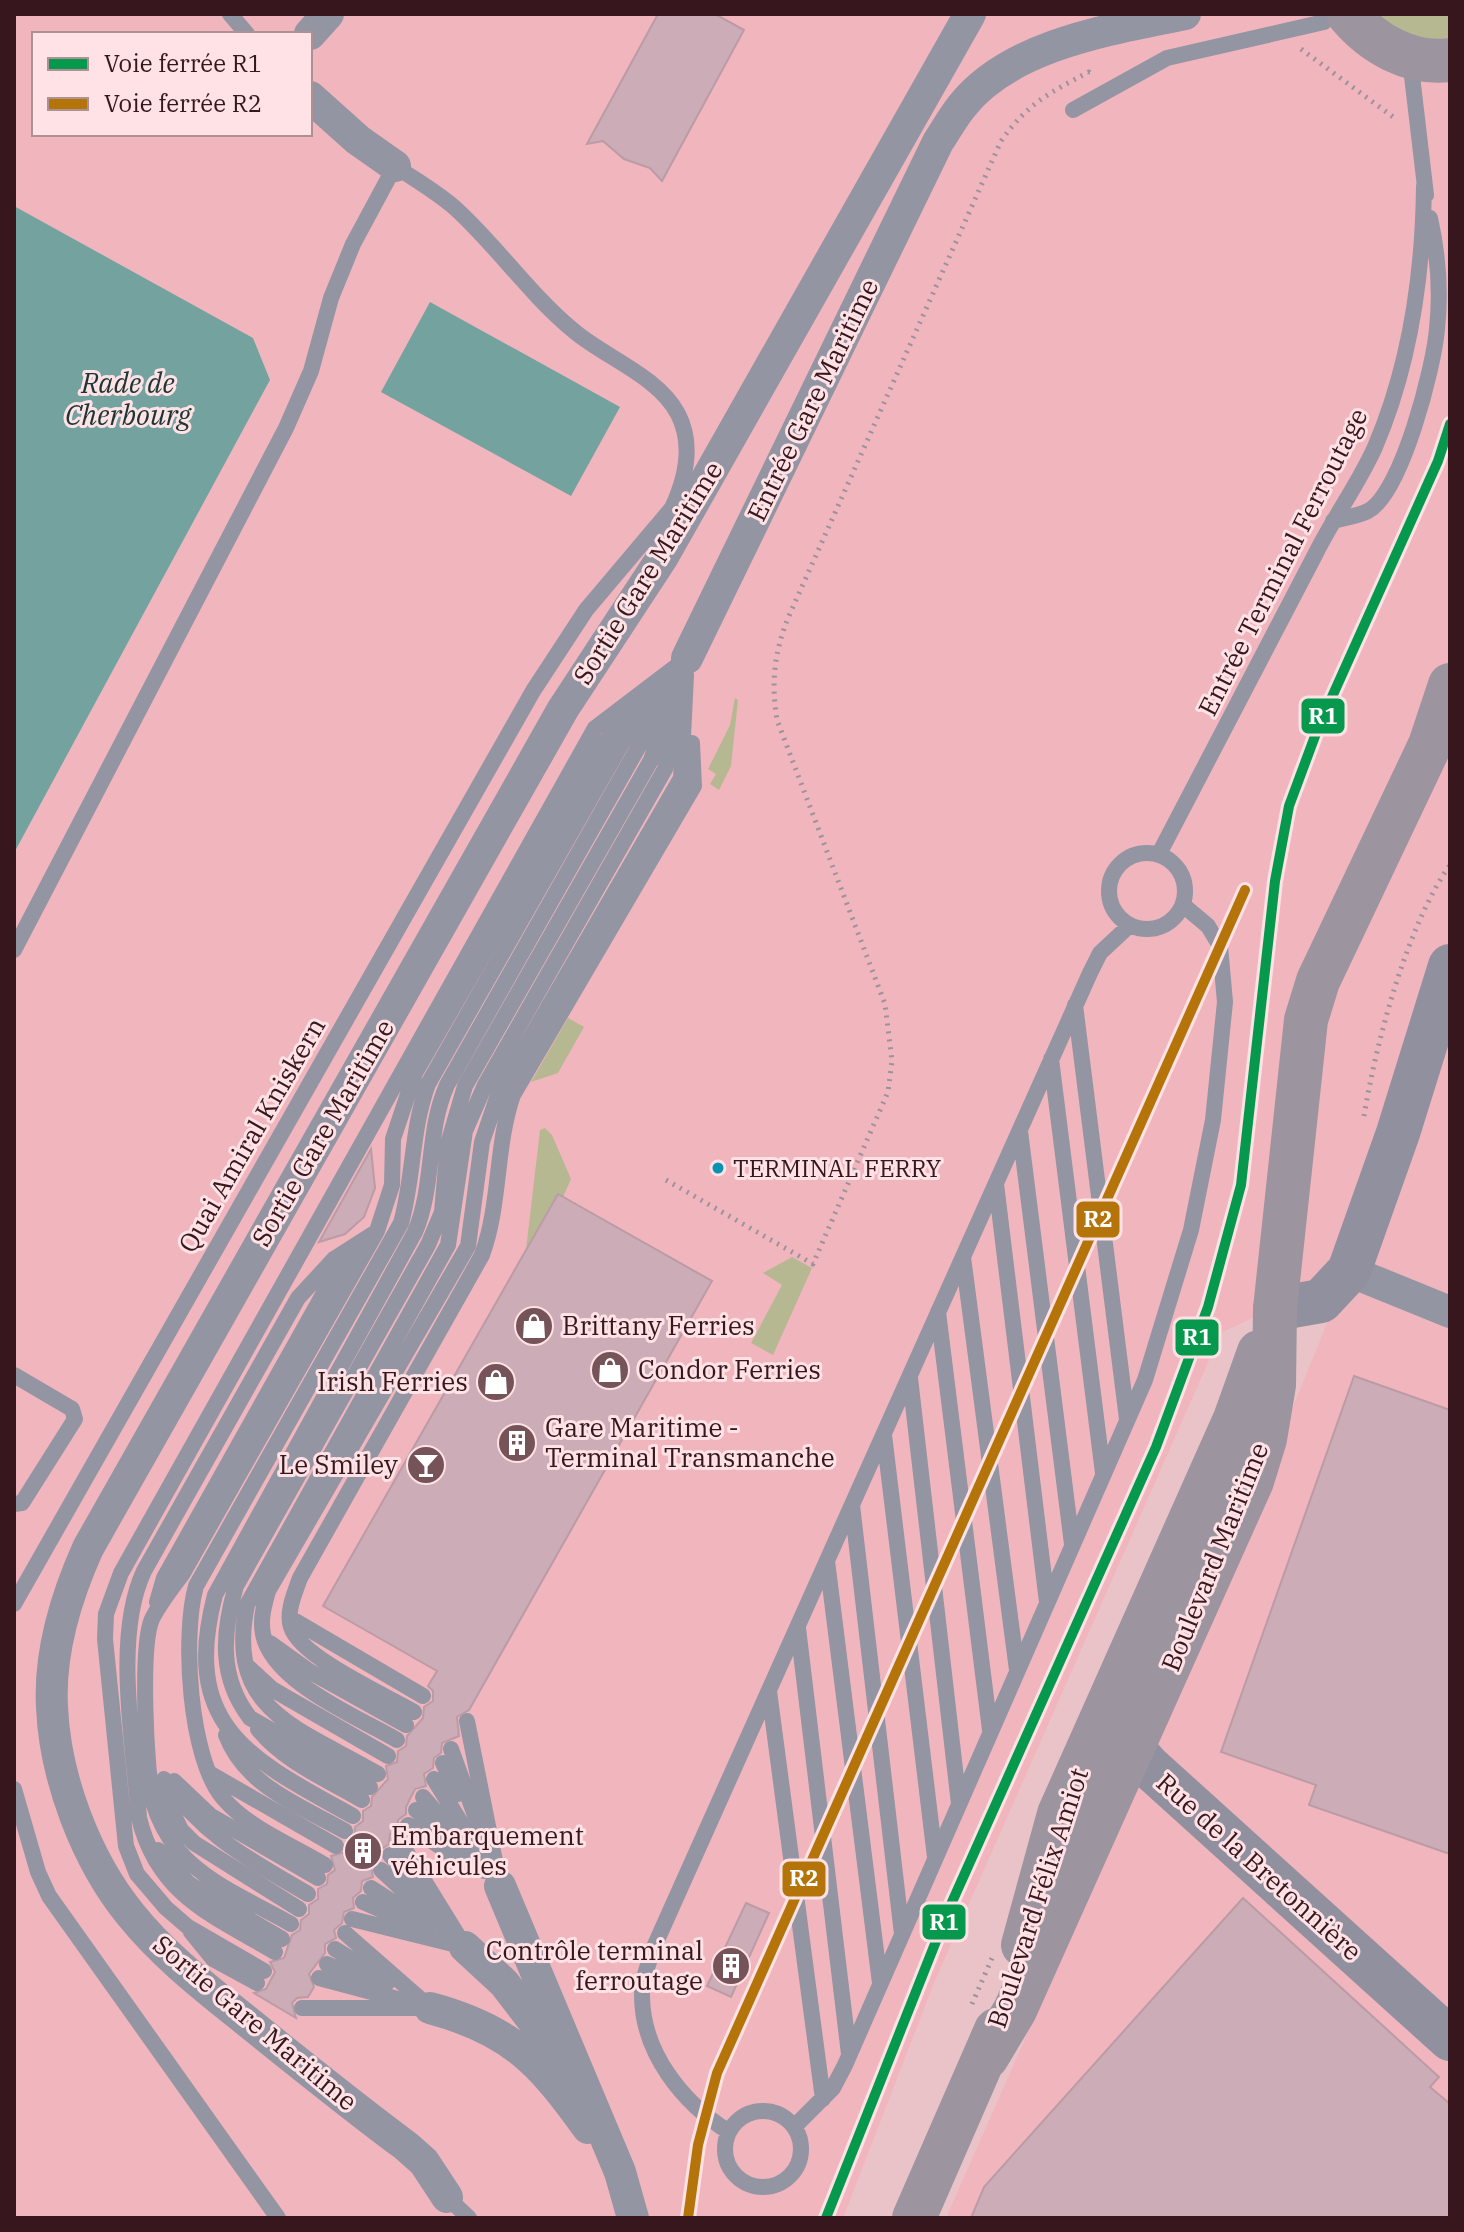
<svg xmlns="http://www.w3.org/2000/svg" width="1464" height="2232" viewBox="0 0 1464 2232" font-family="'IBM Plex Serif',serif">
  <style>
    .built { fill: #f1b5be; fill-rule: evenodd }
    .green { fill: #b6b892 }
    .water { fill: #73a29f }
    .building { fill: #ccacb6; stroke: #bb9ba5; stroke-width: 2 }
    .lines { fill: none; stroke-linecap: round; stroke-linejoin: round }
    .path { stroke: #9b929b; stroke-width: 5; stroke-dasharray: 2 6; stroke-linecap: butt }
    .lane { stroke: #9395a2; stroke-width: 16 }
    .street { stroke: #9395a2; stroke-width: 32 }
    .secondary { stroke: #91909e; stroke-width: 44 }
    .primary { stroke: #9c949f; stroke-width: 44 }
    .rail-1-casing { stroke: #fee2e5; stroke-width: 16 }
    .rail-2-casing { stroke: #fee2e5; stroke-width: 16 }
    .rail-1 { stroke: #06984c; stroke-width: 10 }
    .rail-2 { stroke: #b4740a; stroke-width: 10 }
    .bus-dot { fill: #0893b3; stroke: #fee2e5; stroke-width: 3 }
    .labels { text-anchor: middle; stroke-width: 6; stroke-linejoin: round; paint-order: stroke }
    .bus-label { font-size: 24px; fill: #37171d; stroke: #fee2e5; text-anchor: start }
    .street-label { font-size: 26px; fill: #37171d; stroke: #fee2e5 }
    .poi-label { font-size: 26px; fill: #37171d; stroke: #fee2e5; text-anchor: start }
    .water-label { font-size: 28px; font-style: italic; fill: #1b3634; stroke: #fee2e5 }
    .line-badge { stroke: #fee2e5; stroke-width: 3 }
    .badge-label { font-size: 22px; text-anchor: middle; font-weight: bold; fill: #fff }
  </style>
  <rect width="100%" height="100%" fill="#e9c3c8"/>
  <path class="built" d="M14,14H1450V2218H946L1158,1737L1348,1272L1221,1333L934,1983L843,2218H14V853L270,380L253,338L14,206ZM34,34H310V134H34Z"/>
  <path class="green" d="M1372,14H1450V45L1420,43Z
    M735,698L738,700L731,766L719,790L710,784L716,774L708,769L730,725Z
    M568,1018L584,1027L558,1073L531,1082Z
    M545,1128L552,1135L571,1179L563,1197L558,1194L526,1250L540,1130Z
    M792,1257L812,1268L773,1355L751,1343L782,1285L763,1273Z"/>
  <path class="water" d="M14,206L253,338L270,380L14,853Z
    M430,302L620,407L571,496L381,392Z"/>
  <path class="building" d="M658,14H715L744,30L662,181L650,168L624,159L603,141L587,144Z
    M371,1149L375,1188L364,1217L345,1234L319,1242Z
    M558,1194L712,1281L469,1710L457,1717L459,1736L442,1743L441,1753L434,1758L433,1768L424,1774L426,1786L415,1789L406,1807V1814L398,1820V1829L390,1834L389,1844L380,1850V1859L371,1867L373,1877L362,1881L361,1891L353,1898L354,1908L344,1912L342,1923L334,1930L336,1938L325,1944V1953L309,1974L314,1987L308,1997L297,1998L292,2003L296,2018L254,1993L266,1989L275,1972L270,1962L284,1958L292,1935L300,1930L301,1920L309,1914V1905L318,1899V1889L327,1884L328,1875L335,1870L331,1856L345,1852L346,1842L354,1837L355,1827L363,1821V1811L371,1806L372,1797L388,1779L386,1766L397,1762L398,1751L406,1746L407,1736L423,1718L424,1707L433,1701V1691L428,1686L437,1671L323,1606Z
    M1354,1376L1450,1410V1854L1309,1805L1316,1785L1221,1752Z
    M1243,1898L1439,2077L1430,2087L1450,2104V2218H971L984,2187Z
    M746,1903L769,1913L731,1997L707,1986Z"/>
  <g class="lines">
    <path class="path" d="M1301,49L1396,119
      M1364,1116C1376,1043 1407,925 1450,865
      M666,1180L813,1264L888,1092L892,1061L885,1004L777,720C771,682 774,654 788,618L1001,141C1027,104 1050,92 1089,72L1093,76
      M972,2004L992,1958"/>
    <path class="lane" d="M230,14L247,34
      M1410,59L1426,195
      M1073,110L1167,58L1324,22
      M1333,521C1344,518 1358,516 1368,511C1402,493 1434,366 1437,329C1441,292 1438,254 1430,218
      M1109 891a38 38 0 1 1 76 0a38 38 0 1 1-76 0Z
      M1159,854C1211,753 1264,653 1316,553C1334,517 1359,483 1375,447C1410,365 1423,275 1424,186
      M14,950L286,428L311,371L331,298L353,244L395,166C414,179 437,192 455,208C497,246 530,295 574,331C606,358 658,376 678,414C694,445 686,478 672,508L586,610L533,691L14,1604
      M1075,1005L1127,1419
      M1051,1059L1103,1473
      M1020,1131L1072,1544
      M996,1184L1047,1602
      M963,1257L1017,1670
      M938,1312L990,1730
      M14,1375L72,1409L75,1419L22,1503L14,1504
      M910,1378L959,1804
      M884,1435L935,1857
      M852,1505L902,1934
      M827,1561L880,1983
      M157,1602L164,1578L329,1284L356,1251
      M290,1618L423,1696
      M798,1628L849,2054
      M270,1643L309,1671L406,1725
      M247,1666L272,1689L388,1756
      M769,1691L823,2099
      M414,1712C385,1695 300,1657 291,1627C286,1612 295,1592 300,1578L482,1255C501,1203 495,1147 513,1095L694,786L692,743
      M467,1721L500,1886
      M258,1729C283,1761 328,1780 362,1800
      M226,1735C245,1786 301,1806 345,1831
      M397,1740C358,1717 272,1682 263,1634C260,1619 264,1606 268,1591L468,1246L482,1142L499,1092L681,778L686,675
      M451,1749L481,1832
      M443,1763L458,1794
      M209,1773L336,1846
      M378,1774C300,1728 225,1712 247,1605L448,1245L465,1131L485,1085L665,769L677,712
      M164,1779C203,1836 250,1860 308,1894
      M434,1779L495,1878
      M174,1781L211,1816L318,1878
      M159,1784L181,1830L194,1843L299,1909
      M370,1787L250,1718C219,1678 222,1633 236,1586L428,1245L442,1212L448,1144L465,1086L651,760L682,673
      M14,1789L38,1872L49,1896L278,2218
      M423,1797L465,1845
      M416,1810L484,1871
      M353,1816C252,1760 180,1728 215,1595L415,1232C435,1185 426,1132 447,1085L665,700
      M408,1825L453,1855
      M399,1840L465,1947
      M158,1850L189,1884L282,1939
      M390,1855L424,1896
      M325,1865C292,1845 248,1828 223,1798C189,1758 182,1635 196,1586L401,1223C414,1177 411,1130 428,1084L622,743L673,676
      M381,1870L449,1933
      M371,1888L416,1917
      M363,1902L427,1930
      M352,1919L465,1947
      M291,1924C255,1903 205,1883 178,1850C167,1836 158,1819 153,1802C146,1771 140,1646 152,1619C160,1603 173,1587 183,1573L377,1231L392,1185L393,1139L415,1073L609,736L642,703
      M191,1932L213,1959L257,1983
      M345,1933L426,2004
      M335,1949L388,1982
      M275,1952C212,1915 158,1895 139,1818C134,1745 113,1637 144,1571L298,1298L334,1259L373,1234
      M327,1964L373,1984
      M264,1971L188,1927L166,1908L137,1874L126,1846L105,1639L106,1614L121,1573L595,728L687,658
      M319,1978L409,2002
      M302,2008H430
      M725 2149a38 38 0 1 1 76 0a38 38 0 1 1-76 0Z
      M795,2126L833,2088L845,2065L1145,1380L1191,1230L1213,1120L1225,1002L1220,946L1208,926L1183,905
      M729,2132C683,2103 642,2053 642,1995C642,1979 649,1962 654,1947L1090,973L1100,953L1130,925
      M447,2197L469,2218"/>
    <path class="street" d="M310,34L328,14
      M310,97L358,140L395,166
      M687,658L938,142C946,130 953,117 962,106C1011,44 1113,29 1185,14
      M1349,1271L1450,1312
      M500,1886L620,2172L633,2218
      M465,1947L504,1983L558,2053
      M430,2008C511,2030 540,2061 588,2128
      M447,2197L424,2162L406,2146C352,2106 300,2064 248,2022C207,1989 164,1956 131,1915C86,1860 55,1778 52,1707C49,1652 66,1597 88,1548L563,709L662,558L970,14"/>
    <path class="secondary" d="M1275,1309L1321,1301L1349,1271L1398,1133L1450,966
      M1118,1718L1122,1737L1148,1766L1450,2039"/>
    <path class="primary" d="M1348,14C1373,44 1410,65 1450,60
      M1023,1945L1059,1814L1235,1419L1259,1352
      M987,2057L1015,2010L1252,1481L1265,1439L1274,1385L1275,1309L1306,1020L1318,981L1430,745L1450,685
      M914,2218L996,2030"/>
    <g class="rail-1-casing">
      <path id="rail-1" d="M826,2218L948,1911L1156,1447L1208,1307L1241,1185L1275,881L1289,806L1318,728L1438,461L1450,424"/>
    </g>
    <g class="rail-2-casing">
      <path id="rail-2" d="M688,2218L698,2145L717,2073L1245,890"/>
    </g>
    <use href="#rail-1" class="rail-1"/>
    <use href="#rail-2" class="rail-2"/>
  </g>
  <defs>
    <g id="shop-disc" transform="scale(2)"><circle r="9.5" fill="#755359" stroke="#fee2e5"/><path d="M-5-2.5h2.3a2.7 3.5 0 0 1 5.4 0H5L5.5 6h-11ZM-1.5-2.5h3a1.5 2.3 0 0 0-3 0Z" fill="#fff"/></g>
    <g id="building-disc" transform="scale(2)"><circle r="9.5" fill="#755359" stroke="#fee2e5"/><path d="M-4-6H4V6H1V3H-1V6H-4ZM-2.5-4.3h1.7v1.8h-1.7ZM.8-4.3h1.7v1.8H.8ZM-2.5-1h1.7V.8h-1.7ZM.8-1h1.7V.8H.8Z" fill="#fff"/></g>
    <g id="bar-disc" transform="scale(2)"><circle r="9.5" fill="#755359" stroke="#fee2e5"/><path d="M-6-5H6L.8 .8V4.5H3.5V6h-7V4.5H-.8V.8Z" fill="#fff"/></g>
  </defs>
  <g fill-rule="evenodd">
    <use href="#shop-disc" x="534" y="1326"/>
    <use href="#shop-disc" x="610" y="1370"/>
    <use href="#shop-disc" x="496" y="1382"/>
    <use href="#building-disc" x="517" y="1443"/>
    <use href="#bar-disc" x="426" y="1465"/>
    <use href="#building-disc" x="363" y="1851"/>
    <use href="#building-disc" x="731" y="1966"/>
  </g>
  <circle class="bus-dot" cx="718" cy="1168" r="7"/>
  <g class="labels">
    <g class="bus-label">
      <text x="733" y="1177">TERMINAL FERRY</text>
    </g>
    <g class="street-label">
      <text transform="translate(813 400) rotate(-64)" y="9">Entrée Gare Maritime</text>
      <text transform="translate(1283 562) rotate(-63)" y="9">Entrée Terminal Ferroutage</text>
      <text transform="translate(648 573) rotate(-58)" y="9">Sortie Gare Maritime</text>
      <text transform="translate(323 1133) rotate(-60)" y="9">Sortie Gare Maritime</text>
      <text transform="translate(252 1135) rotate(-60)" y="9">Quai Amiral Kniskern</text>
      <text transform="translate(1215 1557) rotate(-68)" y="9">Boulevard Maritime</text>
      <text transform="translate(1259 1867) rotate(42)" y="9">Rue de la Bretonnière</text>
      <text transform="translate(1038 1898) rotate(-72)" y="9">Boulevard Félix Amiot</text>
      <text transform="translate(255 2023) rotate(40)" y="9">Sortie Gare Maritime</text>
    </g>
    <g class="poi-label">
      <text x="562" y="1335">Brittany Ferries</text>
      <text x="638" y="1379">Condor Ferries</text>
      <text x="468" y="1391" text-anchor="end">Irish Ferries</text>
      <text x="545" y="1437">Gare Maritime -<tspan x="545" dy="30">Terminal Transmanche</tspan></text>
      <text x="398" y="1474" text-anchor="end">Le Smiley</text>
      <text x="391" y="1845">Embarquement<tspan x="391" dy="30">véhicules</tspan></text>
      <text x="703" y="1960" text-anchor="end">Contrôle terminal<tspan x="703" dy="30">ferroutage</tspan></text>
    </g>
    <g class="water-label">
      <text x="128" y="393">Rade de<tspan x="128" dy="32">Cherbourg</tspan></text>
    </g>
  </g>
  <g class="line-badge">
    <rect x="1300" y="697" width="46" height="38" rx="8" fill="#06984c"/>
    <rect x="1075" y="1200" width="46" height="39" rx="8" fill="#b4740a"/>
    <rect x="1174" y="1318" width="46" height="39" rx="8" fill="#06984c"/>
    <rect x="781" y="1860" width="46" height="38" rx="8" fill="#b4740a"/>
    <rect x="921" y="1903" width="46" height="38" rx="8" fill="#06984c"/>
  </g>
  <g class="badge-label">
    <text x="1323" y="724">R1</text>
    <text x="1098" y="1227">R2</text>
    <text x="1197" y="1345">R1</text>
    <text x="804" y="1886">R2</text>
    <text x="944" y="1930">R1</text>
  </g>
  <rect width="1464" height="2232" fill="none" stroke="#37171d" stroke-width="32"/>
  <rect x="32" y="32" width="280" height="104" fill="#fee2e5" stroke="#ae9195" stroke-width="2"/>
  <rect x="48" y="58" width="40" height="12" fill="#06984c" stroke="#ae9195" stroke-width="2"/>
  <text x="104" y="72" font-size="24" fill="#37171d">Voie ferrée R1</text>
  <rect x="48" y="98" width="40" height="12" fill="#b4740a" stroke="#ae9195" stroke-width="2"/>
  <text x="104" y="112" font-size="24" fill="#37171d">Voie ferrée R2</text>
</svg>
